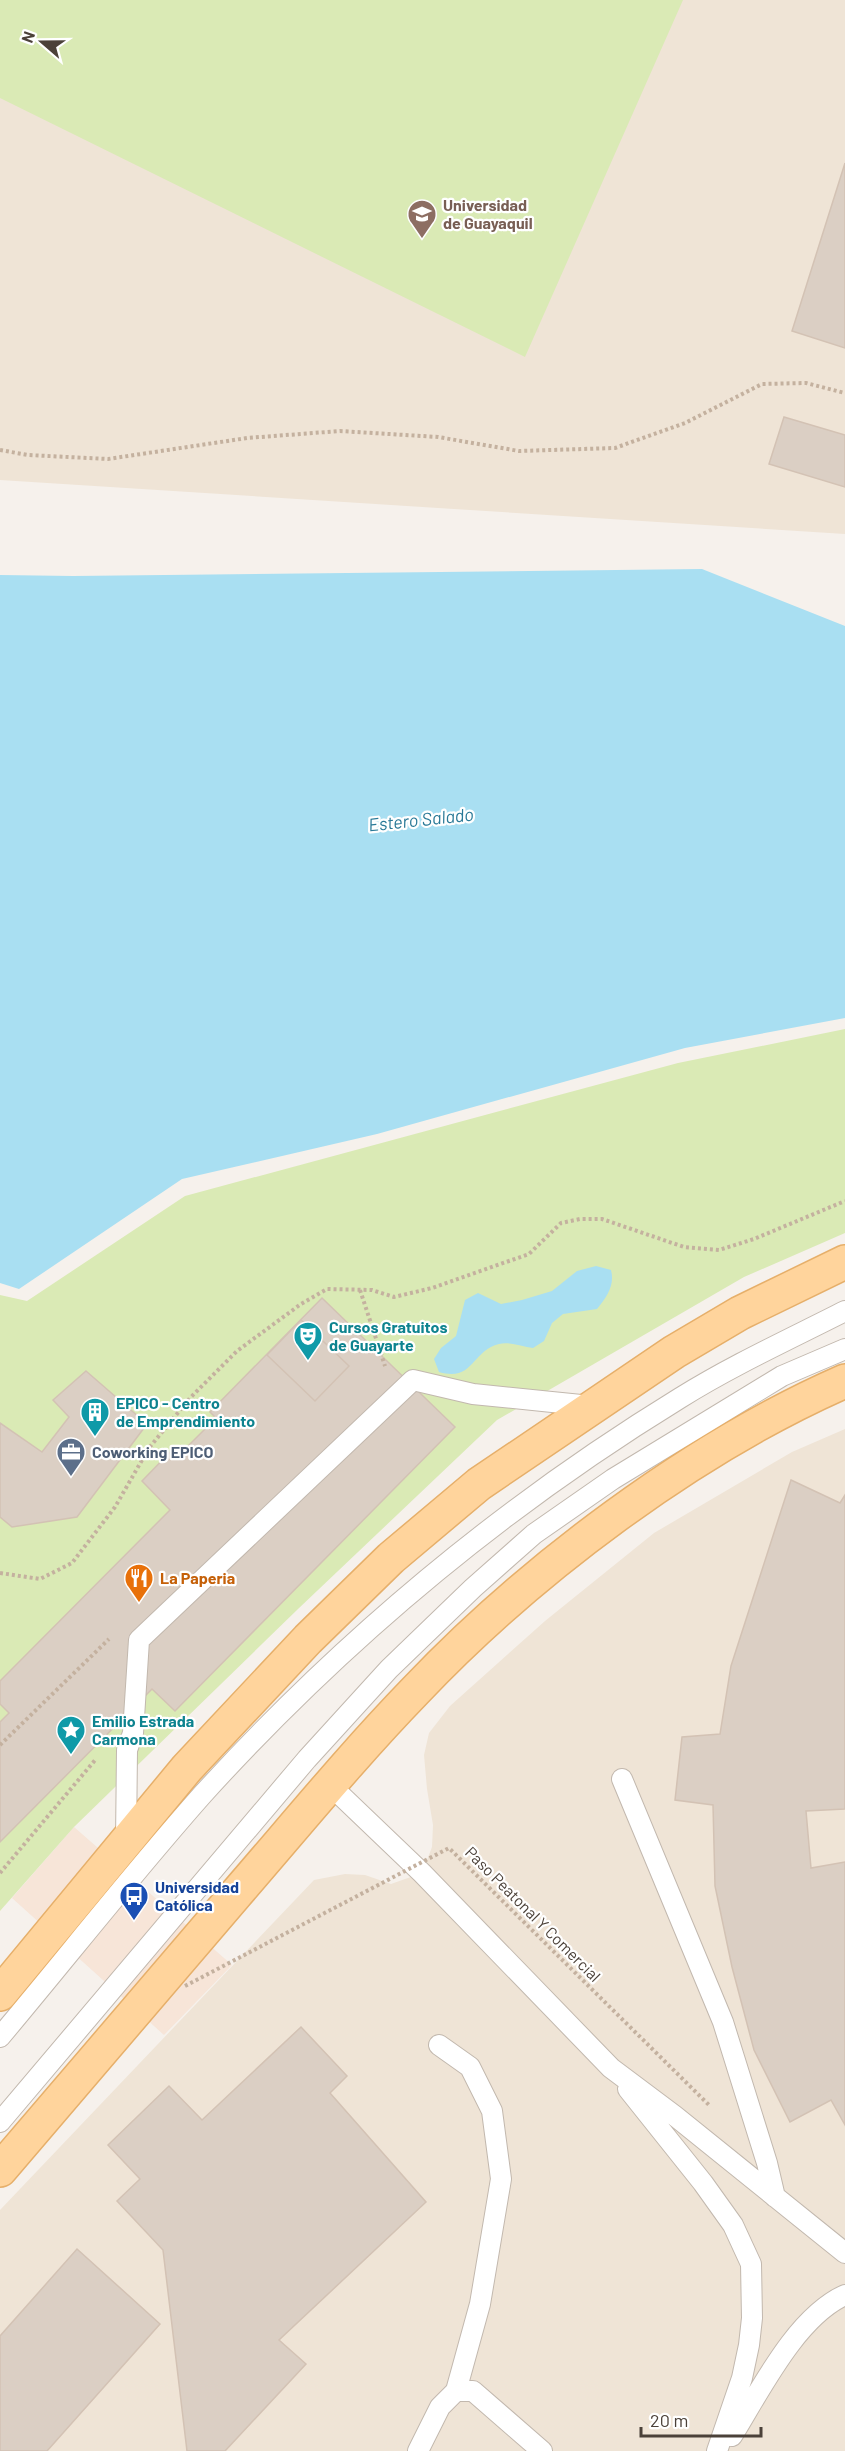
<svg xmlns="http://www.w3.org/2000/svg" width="845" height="2451" viewBox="0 0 845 2451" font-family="Barlow,sans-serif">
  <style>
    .commercial { fill: #f7e5d8 }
    .education { fill: #efe4d6 }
    .green { fill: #daeab5 }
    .water { fill: #a9dff2 }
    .building { fill: #dbcfc4; stroke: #d3c2b4; stroke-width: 1.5 }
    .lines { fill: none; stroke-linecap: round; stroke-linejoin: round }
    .service-casing { stroke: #c2b8ae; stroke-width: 22 }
    .primary-casing { stroke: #e6af6a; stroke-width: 36 }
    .path { stroke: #c4b19f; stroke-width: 4; stroke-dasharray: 3 3; stroke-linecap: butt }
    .service { stroke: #fff; stroke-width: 20 }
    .primary { stroke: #ffd49c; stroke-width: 33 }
    .path-bridge { stroke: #c4b19f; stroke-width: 4; stroke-dasharray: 3 3; stroke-linecap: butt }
    .labels { text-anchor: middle; stroke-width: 4.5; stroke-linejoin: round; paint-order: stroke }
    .education-label { font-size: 16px; font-weight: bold; fill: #785e54; stroke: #fff; text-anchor: start }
    .culture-label { font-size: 16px; font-weight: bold; fill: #0d838f; stroke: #fff; text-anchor: start }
    .service-label { font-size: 16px; font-weight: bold; fill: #4e5e75; stroke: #fff; text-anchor: start }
    .food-label { font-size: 16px; font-weight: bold; fill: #c56008; stroke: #fff; text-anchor: start }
    .transit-label { font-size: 16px; font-weight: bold; fill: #164399; stroke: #fff; text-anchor: start }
    .street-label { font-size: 16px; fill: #4b4139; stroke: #fff }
    .water-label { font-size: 18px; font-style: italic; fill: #297997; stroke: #fff }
  </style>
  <rect width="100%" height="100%" fill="#f6f1ec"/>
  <path class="commercial" d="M74,1827L232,1965L164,2035L12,1898Z"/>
  <path class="education" d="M0,0H845V534L0,480Z
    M845,1429V2451H0V2210L314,1880L345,1874L365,1875L391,1884L422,1873L432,1847L433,1825L427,1789L424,1755L429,1733L450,1706L545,1621L654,1533L792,1452Z"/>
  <path class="green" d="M0,0H683L525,357L0,98Z
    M845,1029V1233L744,1277L497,1420L298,1609L74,1827L0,1911V1295L27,1301L185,1196L678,1063Z"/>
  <path class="water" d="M702,569L845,626V1018L685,1048L377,1134L182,1179L19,1289L0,1283V575L73,576Z
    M596,1266L611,1270C615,1285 607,1297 597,1309L563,1314L552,1323L544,1341L533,1348C522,1347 509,1341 499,1344C471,1351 474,1382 439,1372L434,1359L441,1348L456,1336L465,1300L478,1293L501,1304L522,1300L552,1291L577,1271Z"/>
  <path class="building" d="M845,163V348L792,331Z
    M784,417L845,435V487L769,464Z
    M322,1298L455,1427L175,1711L152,1689L0,1842V1722L9,1713L0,1704V1681L170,1510L142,1481L174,1448L180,1454L216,1418L210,1412Z
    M301,1320L349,1366L315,1401L267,1355Z
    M86,1371L147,1424L77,1517L12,1527L0,1517V1423L42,1452L69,1417L53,1400Z
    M791,1480L840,1503L845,1495V1809L806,1811L811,1868L845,1862V2125L831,2100L790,2122L754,2050L732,1967L715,1886L713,1805L675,1800L682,1737L720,1734L731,1666Z
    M301,2027L347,2076L330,2093L426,2202L279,2340L306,2364L225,2451H187L163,2250L117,2201L140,2179L108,2145L169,2086L202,2120Z
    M77,2249L160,2324L47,2451H0V2336Z"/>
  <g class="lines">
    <g class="service-casing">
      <path id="service" d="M622,1779L723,2022L767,2163L775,2197
        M330,1785L422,1873L611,2068L675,2116L845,2253
        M126,1841L127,1750L133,1733L139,1640L413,1380L473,1394L591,1406
        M0,2037C68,1956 133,1873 203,1794C342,1641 504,1506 680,1398C733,1365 790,1339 845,1311
        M439,2045L470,2067L492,2111L501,2179L480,2304L456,2391
        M628,2089L703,2183L733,2225L751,2264L752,2318L749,2345L742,2378L717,2451
        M0,2122L307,1759L389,1669L473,1588L534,1534L613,1479L782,1376L845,1349
        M732,2436C760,2391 796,2317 845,2295
        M418,2451L440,2407L456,2391H473L542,2451"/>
    </g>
    <g class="primary-casing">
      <path id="primary" d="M0,1994L187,1768L308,1639L391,1558L479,1484L674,1352L740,1313L845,1262
        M0,2170C79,2078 158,1986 236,1894C295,1826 352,1756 415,1691C530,1570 692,1448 845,1381"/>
    </g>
    <path class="path" d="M0,450L28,455L108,459L247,438L340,431L438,437L519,451L615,448L685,423L762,384L806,383L845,393
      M360,1290L385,1366
      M0,1573L40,1579L72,1563L115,1507L149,1448L190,1398L237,1351L301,1304L327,1289L372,1290L394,1297L432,1288L529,1254L561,1223L580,1219H602L684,1247L719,1250L754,1239L845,1201
      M0,1745L109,1639
      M0,1873L96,1759"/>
    <use href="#service" class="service"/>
    <use href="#primary" class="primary"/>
    <path class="path-bridge" d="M185,1986L449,1848L710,2106"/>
  </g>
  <defs>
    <g id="university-pin" transform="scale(1.5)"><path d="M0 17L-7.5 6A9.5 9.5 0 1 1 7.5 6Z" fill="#8d6e63" stroke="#fff"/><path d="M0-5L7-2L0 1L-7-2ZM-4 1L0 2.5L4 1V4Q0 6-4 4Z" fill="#fff"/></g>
    <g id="theatre-pin" transform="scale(1.5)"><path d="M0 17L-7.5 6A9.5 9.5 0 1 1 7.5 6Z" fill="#0f9aa8" stroke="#fff"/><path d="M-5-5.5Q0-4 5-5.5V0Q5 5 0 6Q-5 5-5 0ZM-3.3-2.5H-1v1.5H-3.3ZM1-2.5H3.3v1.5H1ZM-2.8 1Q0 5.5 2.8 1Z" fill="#fff"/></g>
    <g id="building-pin" transform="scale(1.5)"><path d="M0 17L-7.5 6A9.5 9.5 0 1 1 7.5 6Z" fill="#0f9aa8" stroke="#fff"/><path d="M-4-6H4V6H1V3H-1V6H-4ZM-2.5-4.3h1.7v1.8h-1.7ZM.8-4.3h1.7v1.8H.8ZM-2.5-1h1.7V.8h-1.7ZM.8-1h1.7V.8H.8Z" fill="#fff"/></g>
    <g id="office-pin" transform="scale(1.5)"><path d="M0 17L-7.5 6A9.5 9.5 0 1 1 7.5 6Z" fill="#5c6f8a" stroke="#fff"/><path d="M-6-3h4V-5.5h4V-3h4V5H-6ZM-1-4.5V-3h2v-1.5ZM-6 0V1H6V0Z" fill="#fff"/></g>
    <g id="restaurant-pin" transform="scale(1.5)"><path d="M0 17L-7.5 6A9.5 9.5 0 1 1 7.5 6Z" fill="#e8710a" stroke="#fff"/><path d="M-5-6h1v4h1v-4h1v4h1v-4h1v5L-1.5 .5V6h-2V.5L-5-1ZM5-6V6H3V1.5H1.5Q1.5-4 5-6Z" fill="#fff"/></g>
    <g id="sight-pin" transform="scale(1.5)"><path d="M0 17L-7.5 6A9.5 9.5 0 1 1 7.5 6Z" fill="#0f9aa8" stroke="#fff"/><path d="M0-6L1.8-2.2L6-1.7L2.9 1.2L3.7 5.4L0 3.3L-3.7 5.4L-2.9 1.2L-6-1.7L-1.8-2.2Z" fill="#fff"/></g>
    <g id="bus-pin" transform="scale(1.5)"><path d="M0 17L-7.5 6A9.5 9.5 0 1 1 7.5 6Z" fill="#1a4fb4" stroke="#fff"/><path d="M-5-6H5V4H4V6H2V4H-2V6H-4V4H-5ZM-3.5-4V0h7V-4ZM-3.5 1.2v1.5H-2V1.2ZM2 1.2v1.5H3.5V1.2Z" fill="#fff"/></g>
  </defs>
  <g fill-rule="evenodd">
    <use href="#university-pin" x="422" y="214"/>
    <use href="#theatre-pin" x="308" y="1336"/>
    <use href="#building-pin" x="95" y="1412"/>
    <use href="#office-pin" x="71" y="1452"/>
    <use href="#restaurant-pin" x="139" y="1578"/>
    <use href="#sight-pin" x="71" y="1730"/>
    <use href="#bus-pin" x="134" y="1896"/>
  </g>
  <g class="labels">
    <g class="education-label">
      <text x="443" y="211">Universidad<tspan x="443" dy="18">de Guayaquil</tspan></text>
    </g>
    <g class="culture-label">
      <text x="329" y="1333">Cursos Gratuitos<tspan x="329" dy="18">de Guayarte</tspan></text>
      <text x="116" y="1409">EPICO - Centro<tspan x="116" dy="18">de Emprendimiento</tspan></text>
      <text x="92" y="1727">Emilio Estrada<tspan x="92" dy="18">Carmona</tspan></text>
    </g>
    <g class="service-label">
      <text x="92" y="1458">Coworking EPICO</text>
    </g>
    <g class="food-label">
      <text x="160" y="1584">La Paperia</text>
    </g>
    <g class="transit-label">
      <text x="155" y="1893">Universidad<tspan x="155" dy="18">Católica</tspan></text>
    </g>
    <g class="street-label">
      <text transform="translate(533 1914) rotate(45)" y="6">Paso Peatonal Y Comercial</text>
    </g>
    <g class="water-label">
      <text transform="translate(421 820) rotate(-6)" y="6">Estero Salado</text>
    </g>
  </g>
  <g transform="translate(42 42) rotate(290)" stroke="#ffffff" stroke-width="4.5" paint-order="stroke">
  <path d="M0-4.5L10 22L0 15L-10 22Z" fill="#4b4139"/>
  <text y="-9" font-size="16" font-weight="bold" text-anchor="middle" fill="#4b4139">N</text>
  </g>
  <path d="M641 2427v9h120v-9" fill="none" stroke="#4b4139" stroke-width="3"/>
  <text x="650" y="2427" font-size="18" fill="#4b4139" stroke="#ffffff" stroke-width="4.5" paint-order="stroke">20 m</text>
</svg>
